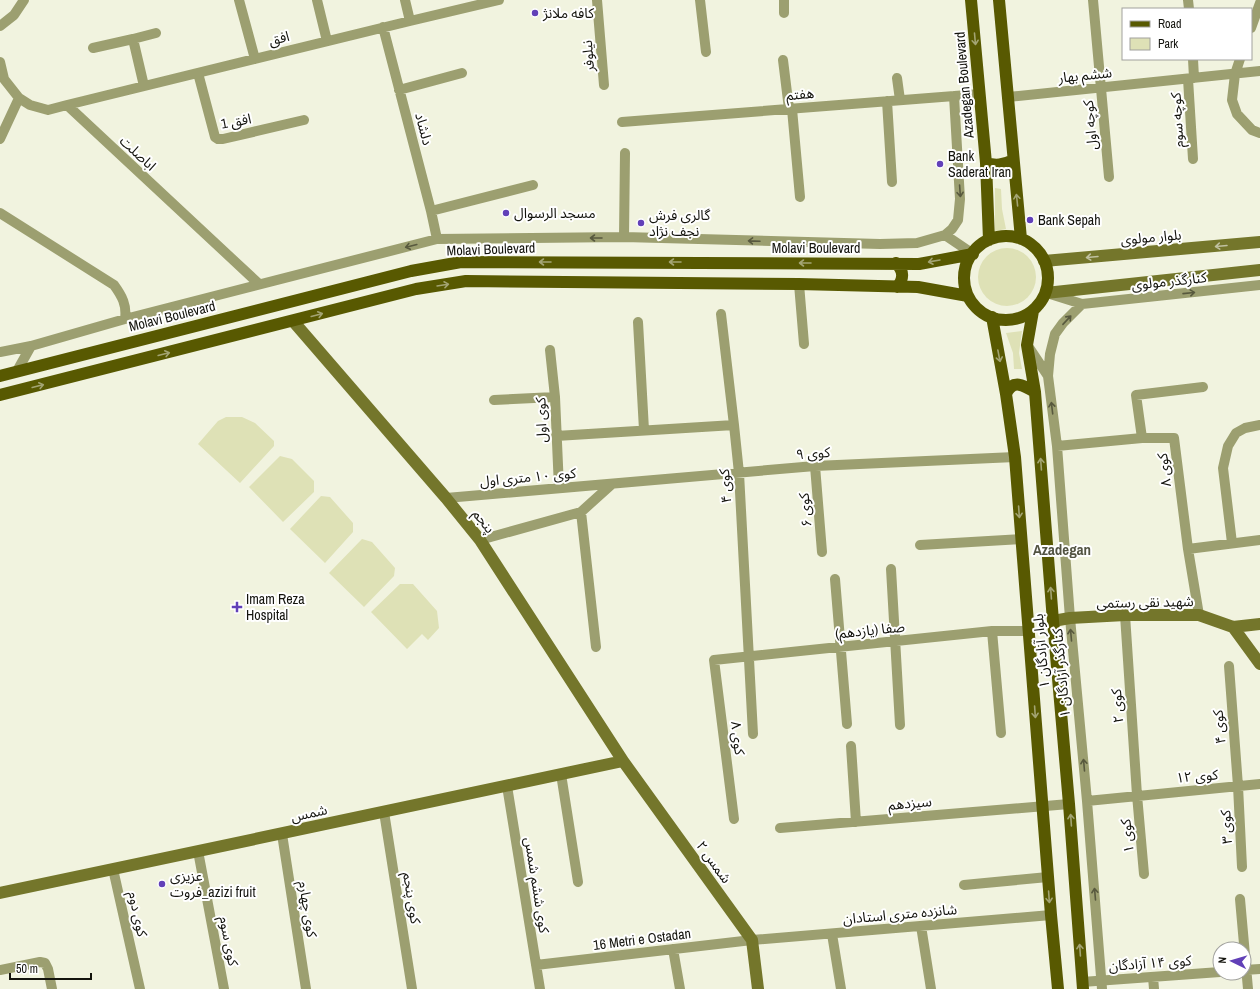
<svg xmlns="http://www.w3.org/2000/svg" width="1260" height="989" viewBox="0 0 1260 989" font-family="'Archivo Narrow','Noto Sans Arabic',sans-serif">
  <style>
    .green { fill: #dee1b6 }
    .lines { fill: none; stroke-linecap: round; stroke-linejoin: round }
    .street { stroke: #9c9f70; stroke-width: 10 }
    .secondary { stroke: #74762b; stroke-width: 12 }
    .primary { stroke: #585901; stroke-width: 12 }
    .oneway { stroke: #a3a473 }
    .oneway2 { stroke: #58593e }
    .oneway3 { stroke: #c0c1a0 }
    .poi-dot { fill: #6140b8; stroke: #fff; stroke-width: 1.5 }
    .labels { text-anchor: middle; stroke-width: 4; stroke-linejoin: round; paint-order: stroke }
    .poi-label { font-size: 14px; fill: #13130d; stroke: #fff; text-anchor: start }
    .street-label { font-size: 14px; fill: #13130d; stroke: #fff }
    .neighbourhood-label { font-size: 15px; font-weight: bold; fill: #525342; stroke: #fff }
  </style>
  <rect width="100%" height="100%" fill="#f1f3df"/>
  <path class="green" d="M995,188L1001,189L1002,209L1006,229L995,231Z
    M978 277a29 29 0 1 1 58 0a29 29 0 1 1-58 0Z
    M1022,331L1019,353L1022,369H1014L1013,353L1006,333Z
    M226,417H242L255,423L274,441V446L240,483L198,444L218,421Z
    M280,456L292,459L314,481V492L283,522L249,487Z
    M321,496L330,497L353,523V532L325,563L290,529Z
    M362,539L372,542L395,568L394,576L364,607L329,573Z
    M400,584H413L437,611L439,628L428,640L422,634L407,649L371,612Z"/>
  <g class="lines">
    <path class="street" d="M239,0L255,59
      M317,0L327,41
      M405,0L410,21
      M597,0L604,85
      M700,0L706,52
      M784,0V13
      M1093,0L1109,177
      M1188,0L1189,9
      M0,26L14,15L24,0
      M383,27L431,211L437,239
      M1251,28L1260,3
      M133,39L156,33
      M93,48L133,39L144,86
      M1193,59L1194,78
      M1240,59L1235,74L1232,100L1237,114L1252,130L1260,133
      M783,60L789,109
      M0,62L4,79L19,98L30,105L48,110L67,105L259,284
      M198,73L215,137L218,139H223L304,120
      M897,78L900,100
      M1188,79L1193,159
      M399,90L462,73
      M1008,97L1260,71
      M887,101L892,182
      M67,105L410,21L499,0
      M792,109L800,197
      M622,122L980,94
      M0,139L19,98
      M431,211L533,185
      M0,213L114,285C122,296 127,305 125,319
      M945,235L973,254
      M624,237L625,153
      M799,284L804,344
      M1047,293L1082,304
      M721,314L734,425L739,473L753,734
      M638,322L644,430
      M1028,346L1048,376
      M550,350L555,397L559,488
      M0,352L31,346L125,319L437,239L624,237L880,244L917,243L945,235L952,229L958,220L960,199L954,96
      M17,371L31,346
      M494,400L555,397
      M556,436L734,425
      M1142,438L1136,395L1203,387
      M1057,446L1142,438H1174L1188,549L1199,615
      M815,466L822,552
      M446,498L815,466L1015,457
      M581,512L596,647
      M480,540L581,512L612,484
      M1232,543L1223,468L1228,446L1236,433L1245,428L1260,425
      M920,545L1021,539
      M1188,549L1260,540
      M891,569L900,725
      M835,579L847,724
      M1125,615L1137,795L1144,874
      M992,631L1001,733
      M1229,666L1238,786L1242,867
      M851,746L856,822
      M561,774L578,882
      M507,786L540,989
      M1087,801L1260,784
      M384,812L412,989
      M734,819L714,660L992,631H1029
      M780,828L1069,804
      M282,834L306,989
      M198,851L224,989
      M113,869L140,989
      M964,885L1048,877
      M1240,899L1248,989
      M921,926L931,989
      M832,934L841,989
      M673,949L680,989
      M536,965L752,940L1051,915
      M0,970L40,962L45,963L48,969L52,989
      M1244,970L1260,969
      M1153,977L1154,989
      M1082,982L1220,972
      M1102,989L1087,801L1070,618L1057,446L1048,376L1050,354L1055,334L1063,323L1082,304L1260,285"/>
    <path class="secondary" d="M1044,261L1260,242
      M1046,293L1260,270
      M293,321L446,498L480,540L623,761L752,940L758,989
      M1053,621L1070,618L1125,615H1199L1233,627L1260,624
      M1233,627L1260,664
      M0,893L623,761"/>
    <path class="primary" d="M971,0L986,163L989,240
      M999,0L1021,239
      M986,163C996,166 1003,165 1013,160
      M964 278a42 42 0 1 1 84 0a42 42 0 1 1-84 0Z
      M896,263C904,271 904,279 897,287
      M1033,311L1027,345L1035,392L1053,621L1069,804L1083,989
      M992,317L1006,394L1015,457L1051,915L1058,989
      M0,376L411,271L461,262L919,264L973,254
      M1006,394C1013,378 1025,386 1035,392
      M0,395L416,289L466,281L799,284L918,287L968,296"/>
  </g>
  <defs><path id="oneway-shaft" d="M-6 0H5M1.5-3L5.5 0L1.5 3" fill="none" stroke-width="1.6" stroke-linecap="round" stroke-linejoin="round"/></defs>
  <g class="oneway">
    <use href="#oneway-shaft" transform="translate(975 39) rotate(85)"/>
    <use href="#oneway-shaft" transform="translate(1017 200) rotate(-96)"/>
    <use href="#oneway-shaft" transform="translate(934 261) rotate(170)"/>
    <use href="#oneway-shaft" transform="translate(545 262) rotate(180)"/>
    <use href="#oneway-shaft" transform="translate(675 262) rotate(-180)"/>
    <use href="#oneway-shaft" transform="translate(805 263) rotate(-180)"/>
    <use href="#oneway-shaft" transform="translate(443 285) rotate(-9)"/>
    <use href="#oneway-shaft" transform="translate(317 315) rotate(-15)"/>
    <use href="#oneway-shaft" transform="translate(164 354) rotate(-14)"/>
    <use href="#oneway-shaft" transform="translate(999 356) rotate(79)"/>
    <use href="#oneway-shaft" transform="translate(38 386) rotate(-14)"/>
    <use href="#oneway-shaft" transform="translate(1041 464) rotate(-94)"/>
    <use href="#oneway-shaft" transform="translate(1019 512) rotate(86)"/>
    <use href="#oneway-shaft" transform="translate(1051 593) rotate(-94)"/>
    <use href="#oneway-shaft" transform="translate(1035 712) rotate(86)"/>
    <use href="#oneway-shaft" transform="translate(1071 820) rotate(-94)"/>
    <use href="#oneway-shaft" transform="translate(1049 897) rotate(86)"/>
    <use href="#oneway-shaft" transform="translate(1080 950) rotate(-94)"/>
  </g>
  <g class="oneway2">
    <use href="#oneway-shaft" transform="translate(960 191) rotate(86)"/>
    <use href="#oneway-shaft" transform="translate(596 238) rotate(180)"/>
    <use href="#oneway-shaft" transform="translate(754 241) rotate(-178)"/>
    <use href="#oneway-shaft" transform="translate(411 246) rotate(166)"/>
    <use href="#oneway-shaft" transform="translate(1189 293) rotate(-6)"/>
    <use href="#oneway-shaft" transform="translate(1067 320) rotate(-47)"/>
    <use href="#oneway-shaft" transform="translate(1052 408) rotate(-97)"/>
    <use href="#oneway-shaft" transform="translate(1071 635) rotate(-95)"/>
    <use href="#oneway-shaft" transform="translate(1084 765) rotate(-95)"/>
    <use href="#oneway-shaft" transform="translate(1095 894) rotate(-95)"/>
  </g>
  <g class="oneway3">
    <use href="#oneway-shaft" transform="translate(1221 246) rotate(175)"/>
    <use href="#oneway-shaft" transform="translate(1092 257) rotate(175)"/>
  </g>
  <g class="poi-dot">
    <circle cx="535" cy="13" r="4"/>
    <circle cx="940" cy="164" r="4"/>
    <circle cx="506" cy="213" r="4"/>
    <circle cx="1030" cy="220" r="4"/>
    <circle cx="641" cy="223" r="4"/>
    <path d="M235 601h4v4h4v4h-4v4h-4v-4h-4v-4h4z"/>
    <circle cx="162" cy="884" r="4"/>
  </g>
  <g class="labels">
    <g class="poi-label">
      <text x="543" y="18">کافه ملانژ</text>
      <text x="948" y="161">Bank<tspan x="948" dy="16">Saderat Iran</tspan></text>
      <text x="514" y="218">مسجد الرسوال</text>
      <text x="649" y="220">گالری فرش<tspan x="649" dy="16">نجف نژاد</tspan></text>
      <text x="1038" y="225">Bank Sepah</text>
      <text x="246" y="604">Imam Reza<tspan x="246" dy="16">Hospital</tspan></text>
      <text x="170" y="881">عزیزی<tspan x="170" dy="16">فروت_azizi fruit</tspan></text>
    </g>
    <g class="street-label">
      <text transform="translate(279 38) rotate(-14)" y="5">افق</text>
      <text transform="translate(588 56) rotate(-95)" y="5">نیلوفر</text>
      <text transform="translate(1085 75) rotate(-6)" y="5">ششم بهار</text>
      <text transform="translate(964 85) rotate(-95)" y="5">Azadegan Boulevard</text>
      <text transform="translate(800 94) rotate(-5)" y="5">هفتم</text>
      <text transform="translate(1177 120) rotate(-93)" y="5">کوچه سوم</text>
      <text transform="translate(236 121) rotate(-11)" y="5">افق 1</text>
      <text transform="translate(1090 125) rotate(-95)" y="5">کوچه اول</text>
      <text transform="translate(424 129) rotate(75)" y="5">دلشاد</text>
      <text transform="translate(138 153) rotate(43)" y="5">اباصلت</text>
      <text transform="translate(1151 237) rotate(-5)" y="5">بلوار مولوی</text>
      <text x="816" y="253">Molavi Boulevard</text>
      <text transform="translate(491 249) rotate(-2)" y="5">Molavi Boulevard</text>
      <text transform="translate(1169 281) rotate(-6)" y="5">کنارگذر مولوی</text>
      <text transform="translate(172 316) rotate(-14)" y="5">Molavi Boulevard</text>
      <text transform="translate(541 420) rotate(-92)" y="5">کوی اول</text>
      <text transform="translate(813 453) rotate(-4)" y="5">کوی ۹</text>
      <text transform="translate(1164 470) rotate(-97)" y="5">کوی ۸</text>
      <text transform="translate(528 477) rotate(-5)" y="5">کوی ۱۰ متری اول</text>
      <text transform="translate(725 486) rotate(-94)" y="5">کوی ۴</text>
      <text transform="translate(805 510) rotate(-95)" y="5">کوی ۶</text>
      <text transform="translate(484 521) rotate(52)" y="5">پنجم</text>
      <text transform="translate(1145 602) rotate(-1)" y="5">شهید نقی رستمی</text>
      <text transform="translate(870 630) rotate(-6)" y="5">صفا (یازدهم)</text>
      <text transform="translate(1041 651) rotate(-95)" y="5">بلوار آزادگان ۱</text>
      <text transform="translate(1061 673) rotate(-95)" y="5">کنارگذر آزادگان ۱</text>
      <text transform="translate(1117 706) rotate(-94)" y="5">کوی ۲</text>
      <text transform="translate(1219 727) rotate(-95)" y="5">کوی ۴</text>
      <text transform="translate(738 738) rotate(83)" y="5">کوی ۸</text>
      <text transform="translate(1197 776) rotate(-5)" y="5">کوی ۱۲</text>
      <text transform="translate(910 803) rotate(-5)" y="5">سیزدهم</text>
      <text transform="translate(309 813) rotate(-12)" y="5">شمس</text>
      <text transform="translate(1226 827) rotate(-93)" y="5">کوی ۳</text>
      <text transform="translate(1127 836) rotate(-96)" y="5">کوی ۱</text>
      <text transform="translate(714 862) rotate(54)" y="5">شمس ۲</text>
      <text transform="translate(537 885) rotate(81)" y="5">کوی ششم شمس</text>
      <text transform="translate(412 898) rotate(81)" y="5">کوی پنجم</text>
      <text transform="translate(308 909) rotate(81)" y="5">کوی چهارم</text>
      <text transform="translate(138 914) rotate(78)" y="5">کوی دوم</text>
      <text transform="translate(900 914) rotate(-5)" y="5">شانزده متری استادان</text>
      <text transform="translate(642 939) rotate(-7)" y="5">16 Metri e Ostadan</text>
      <text transform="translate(229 941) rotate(79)" y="5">کوی سوم</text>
      <text transform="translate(1150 963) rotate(-4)" y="5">کوی ۱۴ آزادگان</text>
    </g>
    <g class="neighbourhood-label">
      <text x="1062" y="555">Azadegan</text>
    </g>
  </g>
  <rect x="1122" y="8" width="130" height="52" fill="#ffffff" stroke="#a1a19e"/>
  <rect x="1130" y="21" width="20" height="6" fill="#585901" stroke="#a1a19e"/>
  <text x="1158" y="28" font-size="12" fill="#13130d">Road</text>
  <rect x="1130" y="38" width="20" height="12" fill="#dee1b6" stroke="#a1a19e"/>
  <text x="1158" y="48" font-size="12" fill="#13130d">Park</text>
  <g transform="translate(1232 961) rotate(275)"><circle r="19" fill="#ffffff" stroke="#a1a19e"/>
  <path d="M0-3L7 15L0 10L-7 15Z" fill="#6140b8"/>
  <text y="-6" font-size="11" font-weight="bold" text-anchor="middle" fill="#13130d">N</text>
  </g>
  <path d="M10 973v6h81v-6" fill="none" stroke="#13130d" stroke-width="2"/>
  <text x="16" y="973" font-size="12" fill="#13130d" stroke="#ffffff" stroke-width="3" paint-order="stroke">50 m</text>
</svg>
